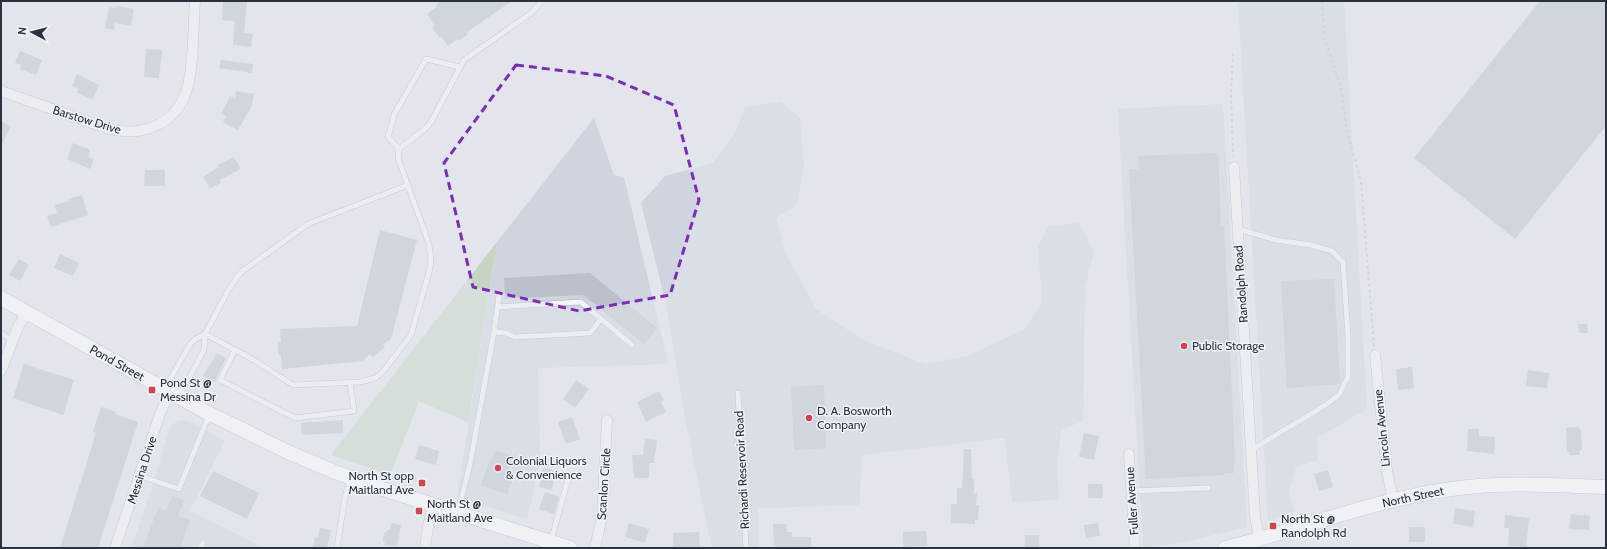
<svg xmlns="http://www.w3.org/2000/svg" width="1607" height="549" viewBox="0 0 1607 549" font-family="Cabin,sans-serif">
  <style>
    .built { fill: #d0d4dd }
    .green { fill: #c6d5c2 }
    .building { fill: #bcc0cb }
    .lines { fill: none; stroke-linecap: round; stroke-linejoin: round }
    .service-casing { stroke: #a7abb5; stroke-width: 6 }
    .minor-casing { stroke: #a7abb5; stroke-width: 11 }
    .secondary-casing { stroke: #a7abb5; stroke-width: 15 }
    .path { stroke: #c0c3ca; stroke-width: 2; stroke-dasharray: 3 3; stroke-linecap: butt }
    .service { stroke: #f5f6f9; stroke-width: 5 }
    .minor { stroke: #f5f6f9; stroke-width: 10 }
    .secondary { stroke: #fff; stroke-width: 14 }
    .marked { fill: none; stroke: #7b2cbf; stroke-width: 3; stroke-dasharray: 8 5; stroke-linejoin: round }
    .poi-dot { fill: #d34352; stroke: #f1f4f8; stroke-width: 1.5 }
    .labels { text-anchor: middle; stroke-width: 3; stroke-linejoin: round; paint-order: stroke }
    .street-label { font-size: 12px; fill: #293143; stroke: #f1f4f8 }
    .poi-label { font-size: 12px; fill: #293143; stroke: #f1f4f8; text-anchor: start }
  </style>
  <rect width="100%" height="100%" fill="#e2e5eb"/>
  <path class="built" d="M1238,1H1344L1367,409L1317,438L1318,460L1296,467L1289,492L1294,512L1268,520Z
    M781,102L800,118L804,168L796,206L776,218L787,256L816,309L863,340L925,364L968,356L1025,329L1042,303L1038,246L1049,226L1079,223L1094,252L1085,287L1083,421L1061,430L1057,468L1059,500L1012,502L1005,438L862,455L859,505L758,508L759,548H712L684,413L667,308L641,203L665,176L713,163L736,132L745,107Z
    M1223,104L1247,527L1185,542L1143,548L1118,109Z
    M594,118L614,175L624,177L668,364L538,368L540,462L527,519L457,497L497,242Z
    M180,420L188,421L225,441L190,511L265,548H131L151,490L170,428L173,424Z"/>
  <path class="green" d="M497,242L468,422L419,401L390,475L331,455Z"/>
  <path class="building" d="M223,1H247L244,33L253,34L251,47L233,45L235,21L222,20Z
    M441,1H512L467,32L468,34L460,40L458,39L448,46L441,36L439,37L432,27L435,26L427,14L437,7L436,5Z
    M1540,1H1606V126L1515,239L1414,158Z
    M117,6L134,9L131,26L115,23L114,30L105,28L109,7L116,8Z
    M146,49L162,50L159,78L144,77Z
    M20,51L42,60L36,75L20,69L21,65L15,63Z
    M221,60L253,64L252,73L219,68Z
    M77,74L99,85L92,100L77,92L78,89L72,86Z
    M236,91L254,94L252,105L238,130L223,122L226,116L221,114L230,96L235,99Z
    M1,121L11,127L1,146Z
    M73,143L90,150L88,157L94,159L90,169L67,159Z
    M1218,153L1221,226L1224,225L1235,462H1234V473H1224V475L1146,479L1129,169H1139L1138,156Z
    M234,157L241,169L219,180L221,183L210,188L203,177L219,167L218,165Z
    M145,170H165V186H144Z
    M82,195L88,215L51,227L47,216L57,213L55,205L69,201L68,199Z
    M380,230L417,240L391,339L383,344L385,347L373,357L369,354L363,361L282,369L281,355H278V342H281L280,329L357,326Z
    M60,254L79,263L73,276L54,268Z
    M19,259L29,265L20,281L9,275Z
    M590,273L657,328L644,344L583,295L505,299L504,278Z
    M1334,279L1340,384L1287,388L1281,281Z
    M1578,324H1587L1588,333H1579Z
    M217,353L226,358L214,383L203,376Z
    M24,364L74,380L63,415L13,398Z
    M1412,367L1414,388L1398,390L1396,369Z
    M1528,370L1549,373L1547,388L1526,386Z
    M576,380L589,389L575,408L563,399Z
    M824,385L826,448L794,450L791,387Z
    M659,391L664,400L661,402L666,412L646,422L637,402Z
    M101,407L116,412L115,414L138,422L98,548H60L96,433L93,432Z
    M572,417L580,439L566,444L558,422Z
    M343,420V433L302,435L301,423Z
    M1579,427V430H1581L1582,450H1579L1580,455H1569V452H1567L1566,428Z
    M1468,429H1479V436L1495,437L1494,454L1467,451Z
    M1084,433L1099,436L1094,460L1079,457Z
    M645,439L657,440L656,451H655L654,463H649V478H634L632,455H643Z
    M419,445L439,451L436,465L415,459Z
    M964,449H971L972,479H974V493H977L976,505H979L978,520H975V524L951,523V504H957V488H962Z
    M495,450L513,456L506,477L513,479L507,494L481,485L490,459L492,460Z
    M543,468L556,470L552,490L539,487Z
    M1328,470L1333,487L1319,491L1314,474Z
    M213,471L259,493L247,519L200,496Z
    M1088,484H1102L1103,498H1088Z
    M545,492L559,497L554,514L539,509Z
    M172,496L184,500L178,516L190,520L180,548H143L158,508L166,511Z
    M1455,508L1475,511L1473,527L1453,524Z
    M1571,514L1590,516L1589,530L1569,529Z
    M1505,515L1529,518L1526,547L1508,546L1509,528H1504Z
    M391,523L401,525L397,547L384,545L385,542L383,541L384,532L386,533L387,530H390Z
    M629,523L649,529L645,543L625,537Z
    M1098,523L1100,536L1086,538L1084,525Z
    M773,524H786L787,532H792V537H811V548H774Z
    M1409,527H1425V542H1409Z
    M320,528L331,530L327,548H313L315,537L318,538Z
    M926,531L927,546L903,547V532Z
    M699,532L700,548H674L673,533Z
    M1025,535H1039V548H1025Z"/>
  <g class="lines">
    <g class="service-casing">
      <path id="service" d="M399,149L388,137L394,115L426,59L460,67
        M1238,229L1276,240L1311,245L1332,251L1343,262L1348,335V377L1339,395L1324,406L1251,450
        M497,307L581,302L632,345
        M494,332L506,333L515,337L590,333L601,319
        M1,333L13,341
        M235,350L220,380L295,418L354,411L350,382
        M165,388L189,346L194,340L205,334L254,360L293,385L360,382L375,378L381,374L411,335L429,272L431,262L429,244L398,158L399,149L426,128L431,122L464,60L531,13L542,1
        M738,393L746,548
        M179,396L202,354L204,349L205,334L230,287L241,272L308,224L408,185
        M140,476L179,489L209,415
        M1131,491L1208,488
        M458,512L470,464L494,332L499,295
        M551,541L568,479
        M200,548L203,543
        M337,548L345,497L350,478"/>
    </g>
    <g class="minor-casing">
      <path id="minor" d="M1,91L109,129C143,137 176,125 187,89C194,65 193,27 195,1
        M1234,167L1255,516L1259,539
        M1375,355L1387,471L1393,500
        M1,371L18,327L26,313
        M1129,454L1135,548
        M115,548L160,414L170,392
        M425,548L428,527L433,505
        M595,548L602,516L607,420"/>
    </g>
    <g class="secondary-casing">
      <path id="secondary" d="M1,298L204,411L290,453L335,472L389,491L570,548
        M1225,548C1299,530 1370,501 1445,490C1498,481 1553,485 1606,487"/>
    </g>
    <path class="path" d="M1322,1L1324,37L1341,88L1347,132L1361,181L1374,346
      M1233,53L1231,93L1233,156"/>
    <use href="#service" class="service"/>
    <use href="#minor" class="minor"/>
    <use href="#secondary" class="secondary"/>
  </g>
  <path d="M0 0H1607V549H0ZM516,65L606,76L674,105L699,200L670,295L579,311L473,287L444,163Z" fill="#e2e5eb" fill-opacity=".55" fill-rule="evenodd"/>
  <path class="marked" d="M516,65L606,76L674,105L699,200L670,295L579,311L473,287L444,163Z"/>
  <g class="poi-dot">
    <circle cx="1184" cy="346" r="4"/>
    <rect x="148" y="386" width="8" height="8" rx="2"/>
    <circle cx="809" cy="418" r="4"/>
    <circle cx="498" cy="468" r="4"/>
    <rect x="418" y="479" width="8" height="8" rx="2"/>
    <rect x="415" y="507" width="8" height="8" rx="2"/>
    <rect x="1269" y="522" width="8" height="8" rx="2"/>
  </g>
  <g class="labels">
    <g class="street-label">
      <text transform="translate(87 120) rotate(17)" y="4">Barstow Drive</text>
      <text transform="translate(1241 284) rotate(-94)" y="4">Randolph Road</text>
      <text transform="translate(117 363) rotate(29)" y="4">Pond Street</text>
      <text transform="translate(1382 428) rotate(-96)" y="4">Lincoln Avenue</text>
      <text transform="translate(142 470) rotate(-72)" y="4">Messina Drive</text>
      <text transform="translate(742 470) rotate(-93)" y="4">Richardi Reservoir Road</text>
      <text transform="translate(604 484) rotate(-86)" y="4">Scanlon Circle</text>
      <text transform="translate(1413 497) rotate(-12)" y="4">North Street</text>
      <text transform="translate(1132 501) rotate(-94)" y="4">Fuller Avenue</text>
    </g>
    <g class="poi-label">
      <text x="1192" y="350">Public Storage</text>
      <text x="160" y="387">Pond St @<tspan x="160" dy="14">Messina Dr</tspan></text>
      <text x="817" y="415">D. A. Bosworth<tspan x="817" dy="14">Company</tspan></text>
      <text x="506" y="465">Colonial Liquors<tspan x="506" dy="14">&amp; Convenience</tspan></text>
      <text x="414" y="480" text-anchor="end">North St opp<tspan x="414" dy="14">Maitland Ave</tspan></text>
      <text x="427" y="508">North St @<tspan x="427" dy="14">Maitland Ave</tspan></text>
      <text x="1281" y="523">North St @<tspan x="1281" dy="14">Randolph Rd</tspan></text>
    </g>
  </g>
  <rect width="1607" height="549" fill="none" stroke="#293143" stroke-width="4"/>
  <g transform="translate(32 32) rotate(277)" stroke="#f1f4f8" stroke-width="3" paint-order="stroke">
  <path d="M0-3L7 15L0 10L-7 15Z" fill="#293143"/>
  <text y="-6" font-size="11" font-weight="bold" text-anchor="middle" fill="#293143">N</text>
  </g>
</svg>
